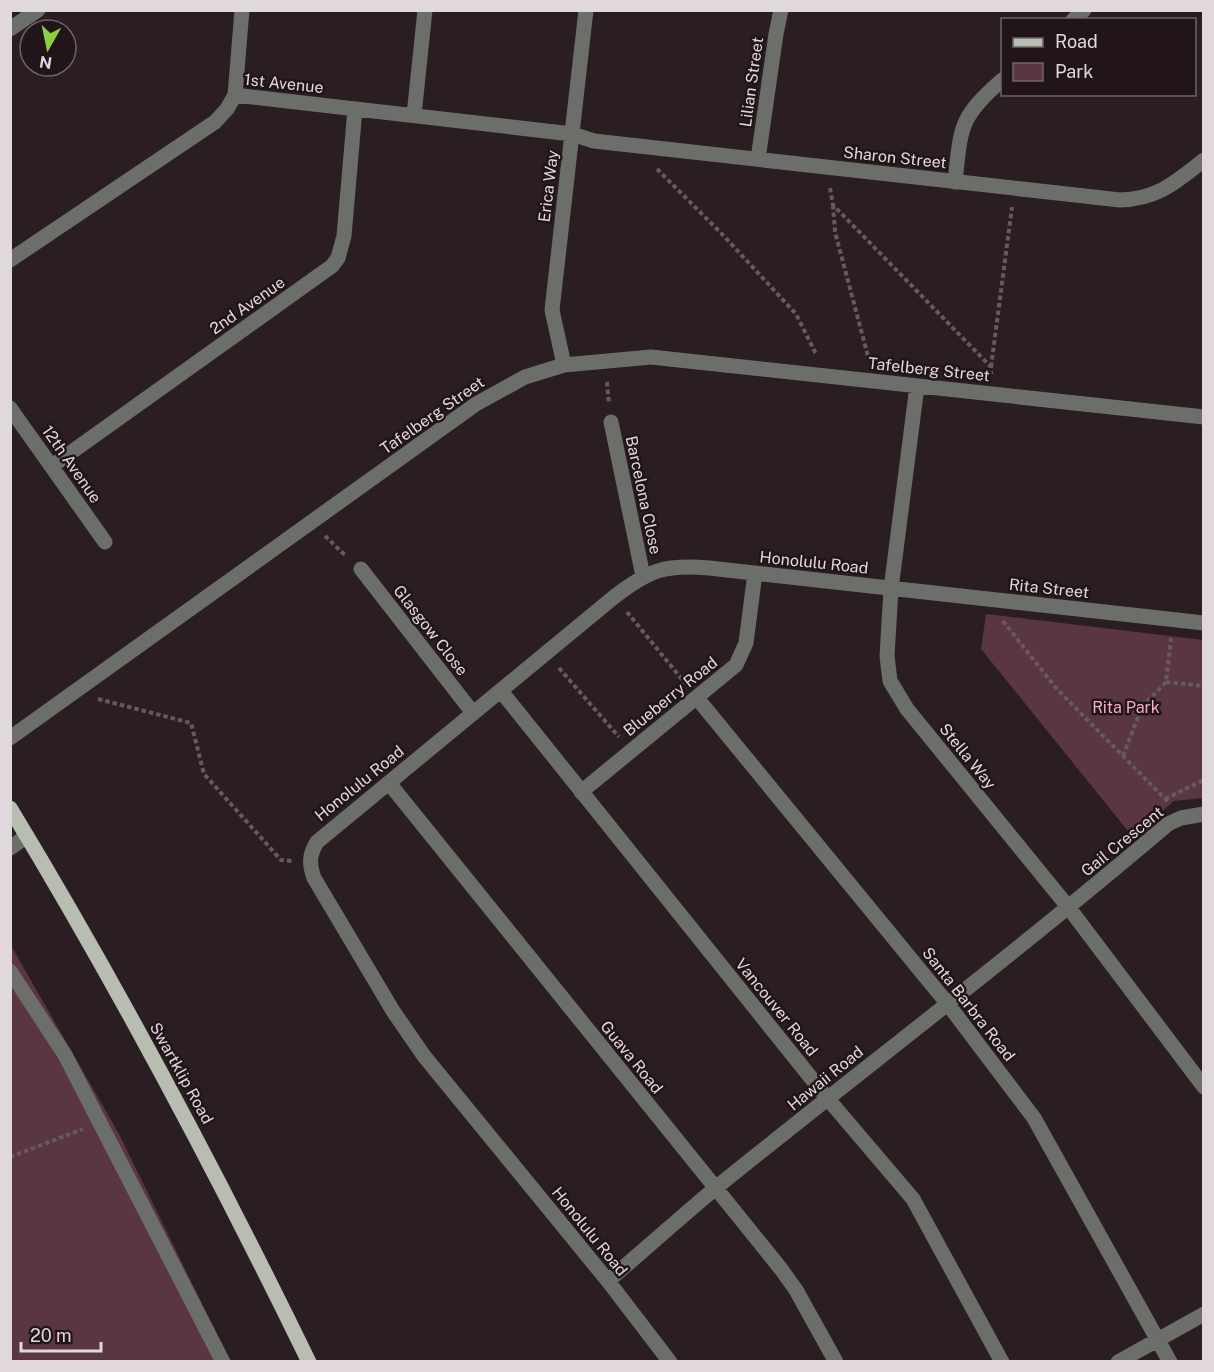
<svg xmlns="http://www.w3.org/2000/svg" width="1214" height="1372" viewBox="0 0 1214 1372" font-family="'Public Sans',sans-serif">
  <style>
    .green { fill: #5a3543 }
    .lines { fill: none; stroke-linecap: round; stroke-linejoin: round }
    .path { stroke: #665a5e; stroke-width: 4; stroke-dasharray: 4.5 3; stroke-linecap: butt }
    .minor { stroke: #6c6f69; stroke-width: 15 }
    .major { stroke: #b7bdb1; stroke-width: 15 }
    .labels { text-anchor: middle; stroke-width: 5; stroke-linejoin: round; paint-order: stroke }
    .street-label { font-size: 16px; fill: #e1d8db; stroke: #211519 }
    .park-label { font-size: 16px; fill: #faabc8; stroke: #211519 }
  </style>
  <rect width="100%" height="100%" fill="#2b1e22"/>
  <path class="green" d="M986,614L1203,640V798L1174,801L1132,836L981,649Z
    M10,944L119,1134L230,1361H11Z"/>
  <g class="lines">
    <path class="path" d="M657,169L721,233L796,314L816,354
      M830,188L833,205L991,367V374
      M833,205L835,232L869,360
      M991,367L1012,207
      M607,382L609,404
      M325,536L346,556
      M627,612L685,683
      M1003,621L1056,688L1168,802
      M559,668L619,737
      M1166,682L1204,686
      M98,699L191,723L204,774L281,860L292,861
      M1123,756L1142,707L1166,682L1171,638
      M1165,799L1204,780
      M10,1157L83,1129"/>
    <path class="minor" d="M1073,20L1084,10
      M10,29L38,10
      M235,95L242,10
      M414,115L425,10
      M758,159L776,34L781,10
      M955,182C961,126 959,118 1002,80
      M10,260L215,122L227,109L235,95L572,134L594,141L1120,200C1158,199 1176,182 1204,160
      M564,365L552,310L586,10
      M917,386L891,589L887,656L890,681L907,709L1069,908L1204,1087
      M10,408L105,542
      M611,422L643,576
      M52,466L332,266L338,258L344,236L355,109
      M361,569L473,713
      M501,691L828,1099L913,1199L1002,1362
      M697,698L947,1003L1034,1118L1170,1362
      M10,738L476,404L525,377L564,365L651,357L1204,417
      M389,783L781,1269L796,1290L836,1362
      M581,792L736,665L746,643L755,573
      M10,848L27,836
      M10,971L65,1055L223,1362
      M608,1281C645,1249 681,1217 718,1186C868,1065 1021,949 1168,824L1181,818L1204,814
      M670,1362L608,1281L424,1056L393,1011L314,878C309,864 309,855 317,842L614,597C649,570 665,564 709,568L1204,623
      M1118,1362L1204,1314"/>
    <path class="major" d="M10,808C119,988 217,1173 309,1362"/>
  </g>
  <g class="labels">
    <g class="street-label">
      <text transform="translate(751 82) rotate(-82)" y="6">Lilian Street</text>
      <text transform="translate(284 83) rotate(6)" y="6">1st Avenue</text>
      <text transform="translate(895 157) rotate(6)" y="6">Sharon Street</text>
      <text transform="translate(548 186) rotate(-83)" y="6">Erica Way</text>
      <text transform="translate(247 305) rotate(-35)" y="6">2nd Avenue</text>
      <text transform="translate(929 369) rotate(6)" y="6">Tafelberg Street</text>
      <text transform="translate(432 415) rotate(-35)" y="6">Tafelberg Street</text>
      <text transform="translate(72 464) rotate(55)" y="6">12th Avenue</text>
      <text transform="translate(644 495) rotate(78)" y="6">Barcelona Close</text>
      <text transform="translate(814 562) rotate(6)" y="6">Honolulu Road</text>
      <text transform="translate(1049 588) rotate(6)" y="6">Rita Street</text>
      <text transform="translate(431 630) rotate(52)" y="6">Glasgow Close</text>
      <text transform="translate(670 696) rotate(-39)" y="6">Blueberry Road</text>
      <text transform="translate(968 756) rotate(51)" y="6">Stella Way</text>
      <text transform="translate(359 783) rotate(-39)" y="6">Honolulu Road</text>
      <text transform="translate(1122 841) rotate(-39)" y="6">Gail Crescent</text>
      <text transform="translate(969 1004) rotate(52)" y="6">Santa Barbra Road</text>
      <text transform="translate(777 1007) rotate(51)" y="6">Vancouver Road</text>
      <text transform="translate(632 1057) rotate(51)" y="6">Guava Road</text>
      <text transform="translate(182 1073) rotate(61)" y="6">Swartklip Road</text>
      <text transform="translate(825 1078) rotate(-39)" y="6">Hawaii Road</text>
      <text transform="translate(590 1231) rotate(51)" y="6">Honolulu Road</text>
    </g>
    <g class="park-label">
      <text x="1126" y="713">Rita Park</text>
    </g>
  </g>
  <rect width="1214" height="1372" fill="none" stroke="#e1d8db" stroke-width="24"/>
  <rect x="1001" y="18" width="195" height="78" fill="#211519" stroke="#6e6367" stroke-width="1.5"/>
  <rect x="1013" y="38" width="30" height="9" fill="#b7bdb1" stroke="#6e6367" stroke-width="1.5"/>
  <text x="1055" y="48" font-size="18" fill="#e1d8db">Road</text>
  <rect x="1013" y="63" width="30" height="18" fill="#5a3543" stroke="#6e6367" stroke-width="1.5"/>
  <text x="1055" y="78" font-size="18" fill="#e1d8db">Park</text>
  <g transform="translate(48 48) rotate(189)"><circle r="28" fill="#211519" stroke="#6e6367" stroke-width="1.5"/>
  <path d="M0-4.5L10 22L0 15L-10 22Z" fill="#8fcd42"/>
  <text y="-9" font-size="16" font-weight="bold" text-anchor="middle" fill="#e1d8db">N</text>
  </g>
  <path d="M21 1342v9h80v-9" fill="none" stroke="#e1d8db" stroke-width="3"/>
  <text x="30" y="1342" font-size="18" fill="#e1d8db" stroke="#211519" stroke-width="4.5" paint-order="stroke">20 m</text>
</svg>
